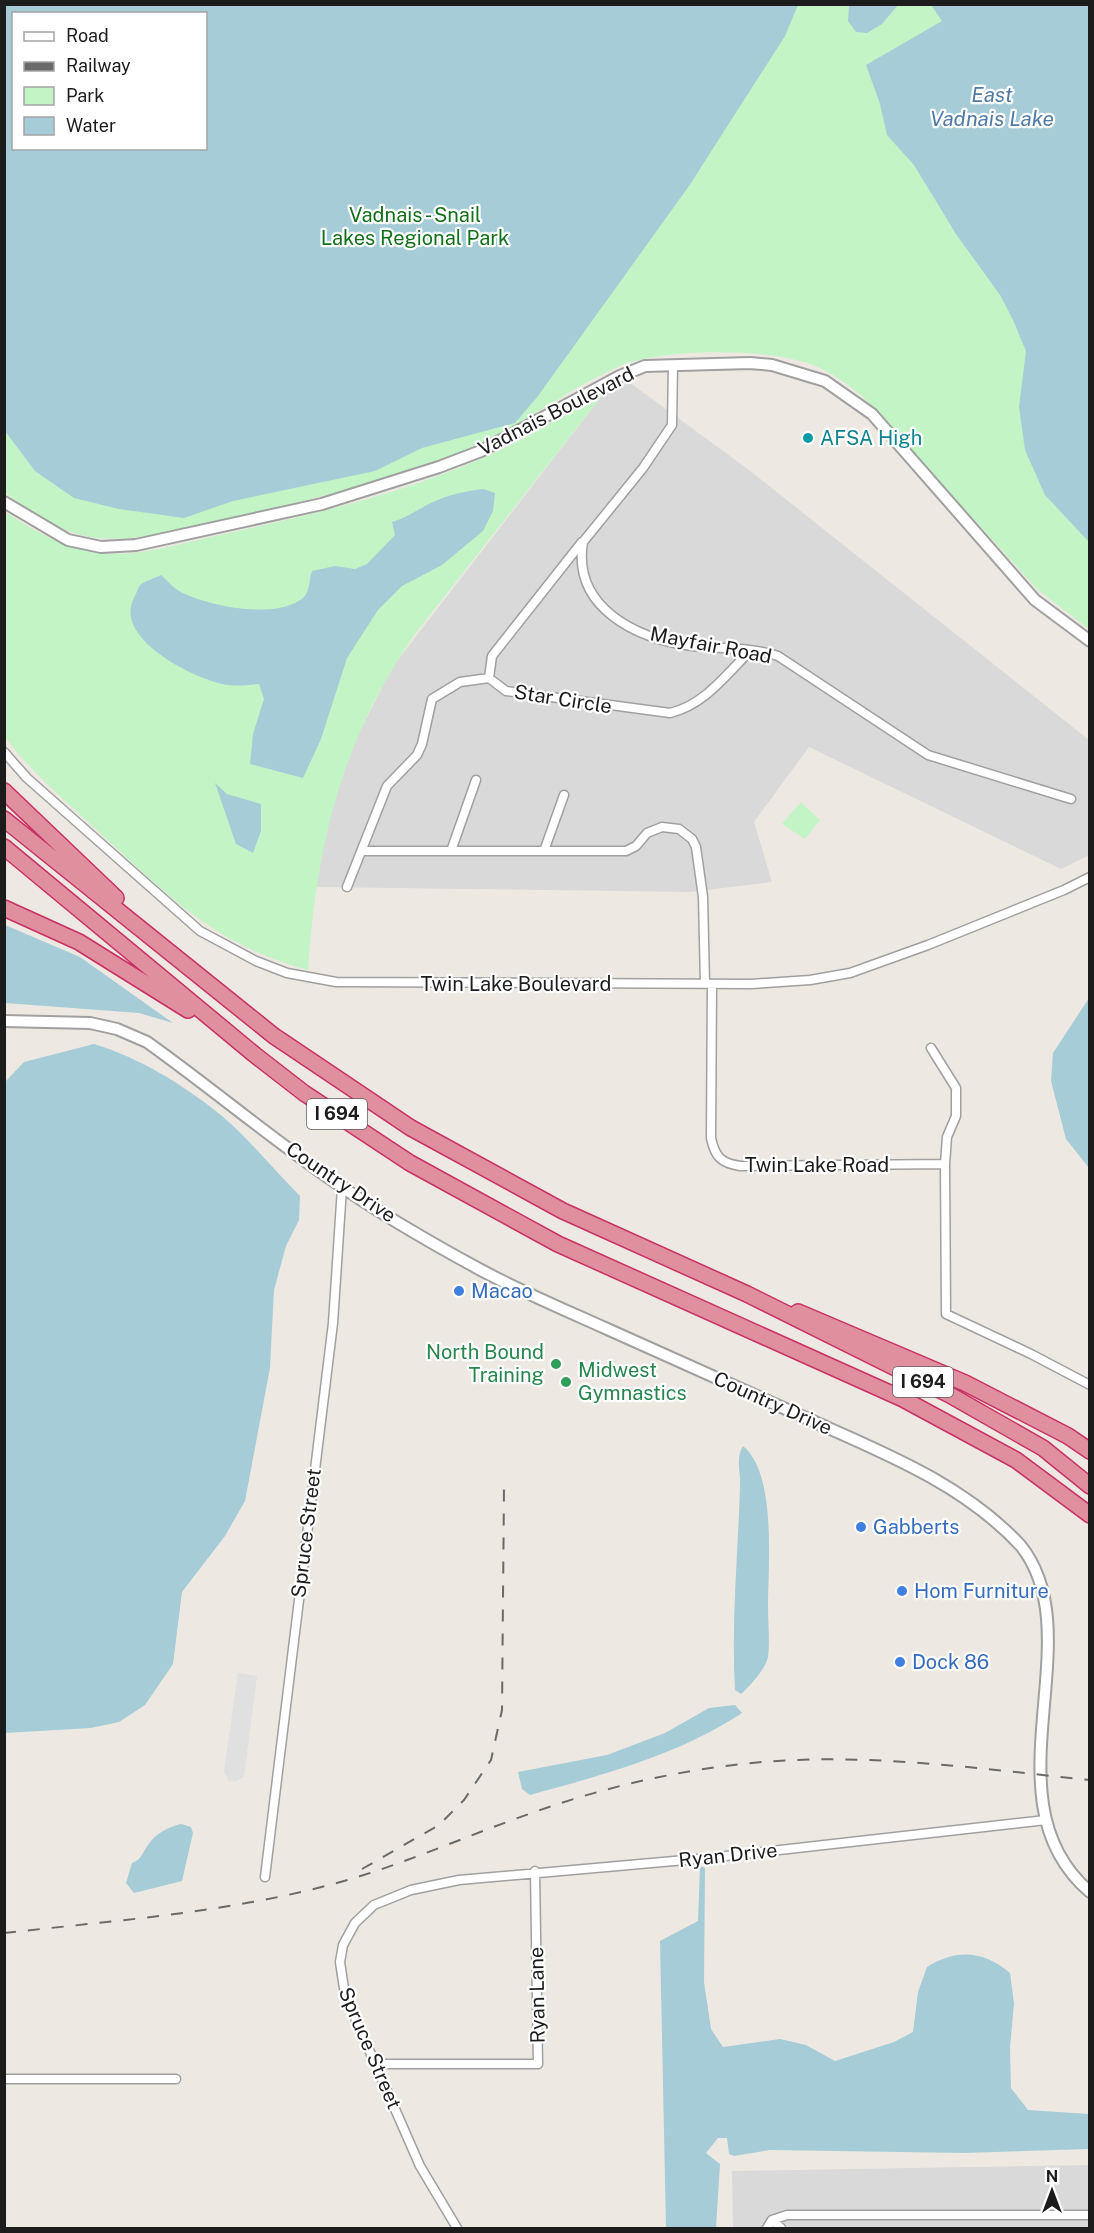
<svg xmlns="http://www.w3.org/2000/svg" width="1094" height="2233" viewBox="0 0 1094 2233" font-family="'Public Sans',sans-serif">
  <style>
    .residential { fill: #dad9d9 }
    .park { fill: #c2f4c6; fill-rule: evenodd }
    .parking { fill: #e0e0e0 }
    .water { fill: #a6ccd7; fill-rule: evenodd }
    .lines { fill: none; stroke-linecap: round; stroke-linejoin: round }
    .minor-casing { stroke: #a0a0a0; stroke-width: 11 }
    .tertiary-casing { stroke: #a0a0a0; stroke-width: 14 }
    .motorway-casing { stroke: #c93165; stroke-width: 18 }
    .minor { stroke: #fff; stroke-width: 8 }
    .tertiary { stroke: #fff; stroke-width: 10 }
    .motorway { stroke: #df8f9e; stroke-width: 15 }
    .rail { stroke: #6a6a6a; stroke-width: 2; stroke-dasharray: 12 12; stroke-linecap: butt }
    .culture-dot { fill: #0f9aa8; stroke: #fff; stroke-width: 2 }
    .shop-dot { fill: #3f7fe0; stroke: #fff; stroke-width: 2 }
    .leisure-dot { fill: #2e9e5b; stroke: #fff; stroke-width: 2 }
    .labels { text-anchor: middle; stroke-width: 4.5; stroke-linejoin: round; paint-order: stroke }
    .shield { fill: #fff; stroke: #606060; stroke-width: 1.5 }
    .shield-label { font-size: 18px; font-weight: bold; fill: #1c1c1c }
    .park-label { font-size: 20px; fill: #14701b; stroke: #fff }
    .street-label { font-size: 20px; fill: #1c1c1c; stroke: #fff }
    .culture-label { font-size: 20px; fill: #0d838f; stroke: #fff; text-anchor: start }
    .shop-label { font-size: 20px; fill: #366cbe; stroke: #fff; text-anchor: start }
    .leisure-label { font-size: 20px; fill: #27864d; stroke: #fff; text-anchor: end }
    .water-label { font-size: 21px; font-style: italic; fill: #517aa3; stroke: #fff }
  </style>
  <rect width="100%" height="100%" fill="#ede9e2"/>
  <path class="residential" d="M629,382L749,470L1089,740V855L1061,869L809,747L754,822L772,882L690,892L316,887L325,835L341,777L351,749L393,666L608,388L614,391Z
    M1089,2165V2228H733L732,2171Z"/>
  <path class="park" d="M4,5H1089V629L1038,590L863,397C848,384 831,372 813,365C770,348 665,348 622,365C572,386 530,421 481,443C399,481 308,500 221,520C181,528 139,542 98,538C64,535 31,514 5,492ZM14,14H206V148H14Z
    M608,388L415,634C341,741 317,843 308,970C214,944 171,898 101,834C68,803 32,773 5,737L4,511C34,531 63,548 99,553C138,558 181,543 220,535C315,514 413,492 502,449C538,432 573,409 608,388Z
    M801,802L820,820L805,839L782,824Z"/>
  <path class="parking" d="M238,1673L257,1676L244,1776L237,1781L229,1782L224,1772Z"/>
  <path class="water" d="M4,5L5,4L798,5L785,36L689,186L538,396L515,423L422,448L375,471L233,501L184,518L119,509L74,498L35,471L5,431ZM14,14H206V148H14Z
    M849,5V4L898,5L882,24L867,33L856,32L848,21Z
    M931,5H1089V542L1045,495L1025,450L1019,407L1026,351L1013,320L1000,295L956,234L914,165L887,135L880,104L866,65L942,21Z
    M483,489L495,493L493,511L483,531L442,565L402,586L378,610L347,658L321,739L303,778L250,764L253,734L264,699L259,684C246,685 235,687 222,684C191,677 113,638 134,598C136,594 138,588 140,585C145,581 155,578 161,575C167,580 172,587 179,591C206,606 278,621 304,597C310,591 309,579 312,571L335,566L355,569L367,564L395,535L392,522C409,517 416,510 431,503C447,495 466,491 483,489Z
    M215,783L227,794L261,804V831L253,853L236,844Z
    M5,925L80,957L173,1023L139,1013L5,1003Z
    M1089,998V1168L1066,1139L1051,1081L1053,1053Z
    M94,1044C140,1058 184,1085 222,1116C250,1140 274,1170 300,1196L299,1220L286,1246L274,1290L270,1368L245,1501L225,1536L182,1592L173,1664L145,1705L119,1722L91,1728L5,1733V1082L24,1062Z
    M743,1446C777,1474 768,1565 768,1606C768,1622 770,1641 768,1657C765,1670 751,1685 741,1694L735,1690C731,1622 738,1555 740,1486C741,1472 735,1459 743,1446Z
    M735,1705L742,1713C679,1755 602,1775 530,1795L522,1789L518,1772L607,1755L665,1733L709,1708Z
    M181,1824L191,1827L193,1833L182,1881L134,1893L126,1883L132,1863C142,1859 142,1853 148,1845C155,1834 168,1827 181,1824Z
    M700,1866L705,1868L704,1982L711,2029L723,2047L780,2039L806,2045L835,2061L894,2042L913,2032L918,1992L927,1967C956,1949 983,1950 1010,1973L1014,2003L1010,2048L1011,2088L1028,2110L1089,2114V2149L964,2153L770,2150L734,2156L729,2154L727,2138H718L706,2153L720,2164L716,2228H666L660,1941L698,1921Z"/>
  <g class="lines">
    <g class="minor-casing">
      <path id="minor" d="M673,365L672,425L643,468L583,542C572,608 637,639 692,646C720,649 752,647 778,656L928,755L1071,799
        M582,542L492,656L489,678L506,691L670,713C704,705 725,676 749,652
        M4,752L27,778L200,931L256,961L287,973L336,982L751,984L810,980L850,973L928,945L1064,890L1090,877
        M363,851H626L636,846L647,833L662,827L679,829L692,839L696,847L703,897L705,984
        M451,851L476,780
        M544,851L564,795
        M347,887L387,786L417,755L422,744L432,699L460,682L489,678
        M712,984L711,1138C715,1157 721,1163 740,1166L945,1164L946,1314L1031,1354L1090,1385
        M931,1048L956,1088V1116L947,1137L945,1164
        M265,1877L333,1323L342,1188
        M375,2064H538L535,1871
        M4,2079H176
        M772,2220L781,2228
        M457,2228L420,2166L345,1995L340,1962L343,1945L355,1923L374,1905L411,1890L459,1880L708,1858L1046,1820
        M767,2228L772,2220L787,2215H1090"/>
    </g>
    <g class="tertiary-casing">
      <path id="tertiary" d="M4,502L68,540L101,547L136,545L322,504L439,467L481,451L620,376L645,366L750,363L772,365L825,381L872,414L1035,600L1090,641
        M4,1021L90,1023L117,1029L147,1042C213,1089 275,1142 342,1187C386,1217 433,1244 479,1269C520,1291 563,1309 605,1328C672,1358 740,1388 808,1419C882,1452 964,1484 1021,1546C1094,1638 983,1801 1090,1892"/>
    </g>
    <g class="motorway-casing">
      <path id="motorway" d="M4,791L116,898
        M4,819L274,1036L411,1128L563,1211L747,1294L950,1395L1043,1448L1090,1486
        M4,847L255,1055L304,1093L410,1163L558,1244L903,1399L1016,1460L1090,1515
        M4,908L79,942L188,1010
        M798,1312L965,1383L1068,1436L1090,1451"/>
    </g>
    <use href="#minor" class="minor"/>
    <use href="#tertiary" class="tertiary"/>
    <use href="#motorway" class="motorway"/>
    <path class="rail" d="M362,1869L439,1825L464,1800L491,1760L502,1710L504,1486
      M4,1933C120,1920 238,1912 351,1879C411,1861 469,1835 529,1814C595,1790 665,1773 734,1765C854,1750 971,1768 1090,1780"/>
  </g>
  <circle class="culture-dot" cx="808" cy="438" r="6"/>
  <g class="shop-dot">
    <circle cx="459" cy="1291" r="6"/>
    <circle cx="861" cy="1527" r="6"/>
    <circle cx="902" cy="1591" r="6"/>
    <circle cx="900" cy="1662" r="6"/>
  </g>
  <g class="leisure-dot">
    <circle cx="556" cy="1364" r="6"/>
    <circle cx="566" cy="1382" r="6"/>
  </g>
  <g class="labels">
    <g class="shield">
      <rect x="307" y="1099" width="60" height="30" rx="4.5"/>
      <rect x="893" y="1367" width="60" height="30" rx="4.5"/>
    </g>
    <g class="shield-label">
      <text x="337" y="1120">I 694</text>
      <text x="923" y="1388">I 694</text>
    </g>
    <g class="park-label">
      <text x="415" y="222">Vadnais - Snail<tspan x="415" dy="23">Lakes Regional Park</tspan></text>
    </g>
    <g class="street-label">
      <text transform="translate(556 411) rotate(-27)" y="7">Vadnais Boulevard</text>
      <text transform="translate(711 645) rotate(11)" y="7">Mayfair Road</text>
      <text transform="translate(563 699) rotate(9)" y="7">Star Circle</text>
      <text x="516" y="991">Twin Lake Boulevard</text>
      <text x="817" y="1172">Twin Lake Road</text>
      <text transform="translate(341 1182) rotate(34)" y="7">Country Drive</text>
      <text transform="translate(773 1403) rotate(24)" y="7">Country Drive</text>
      <text transform="translate(306 1533) rotate(-83)" y="7">Spruce Street</text>
      <text transform="translate(728 1855) rotate(-6)" y="7">Ryan Drive</text>
      <text transform="translate(537 1995) rotate(-91)" y="7">Ryan Lane</text>
      <text transform="translate(370 2048) rotate(67)" y="7">Spruce Street</text>
    </g>
    <g class="culture-label">
      <text x="820" y="445">AFSA High</text>
    </g>
    <g class="shop-label">
      <text x="471" y="1298">Macao</text>
      <text x="873" y="1534">Gabberts</text>
      <text x="914" y="1598">Hom Furniture</text>
      <text x="912" y="1669">Dock 86</text>
    </g>
    <g class="leisure-label">
      <text x="544" y="1359">North Bound<tspan x="544" dy="23">Training</tspan></text>
      <text x="578" y="1377" text-anchor="start">Midwest<tspan x="578" dy="23">Gymnastics</tspan></text>
    </g>
    <g class="water-label">
      <text x="992" y="102">East<tspan x="992" dy="24">Vadnais Lake</tspan></text>
    </g>
  </g>
  <rect width="1094" height="2233" fill="none" stroke="#1c1c1c" stroke-width="12"/>
  <rect x="12" y="12" width="195" height="138" fill="#ffffff" stroke="#a4a4a4" stroke-width="1.5"/>
  <rect x="24" y="32" width="30" height="9" fill="#ffffff" stroke="#a4a4a4" stroke-width="1.5"/>
  <text x="66" y="42" font-size="18" fill="#1c1c1c">Road</text>
  <rect x="24" y="62" width="30" height="9" fill="#6a6a6a" stroke="#a4a4a4" stroke-width="1.5"/>
  <text x="66" y="72" font-size="18" fill="#1c1c1c">Railway</text>
  <rect x="24" y="87" width="30" height="18" fill="#c2f4c6" stroke="#a4a4a4" stroke-width="1.5"/>
  <text x="66" y="102" font-size="18" fill="#1c1c1c">Park</text>
  <rect x="24" y="117" width="30" height="18" fill="#a6ccd7" stroke="#a4a4a4" stroke-width="1.5"/>
  <text x="66" y="132" font-size="18" fill="#1c1c1c">Water</text>
  <g transform="translate(1052 2191)" stroke="#ffffff" stroke-width="4.5" paint-order="stroke">
  <path d="M0-4.5L10 22L0 15L-10 22Z" fill="#1c1c1c"/>
  <text y="-9" font-size="16" font-weight="bold" text-anchor="middle" fill="#1c1c1c">N</text>
  </g>
</svg>
